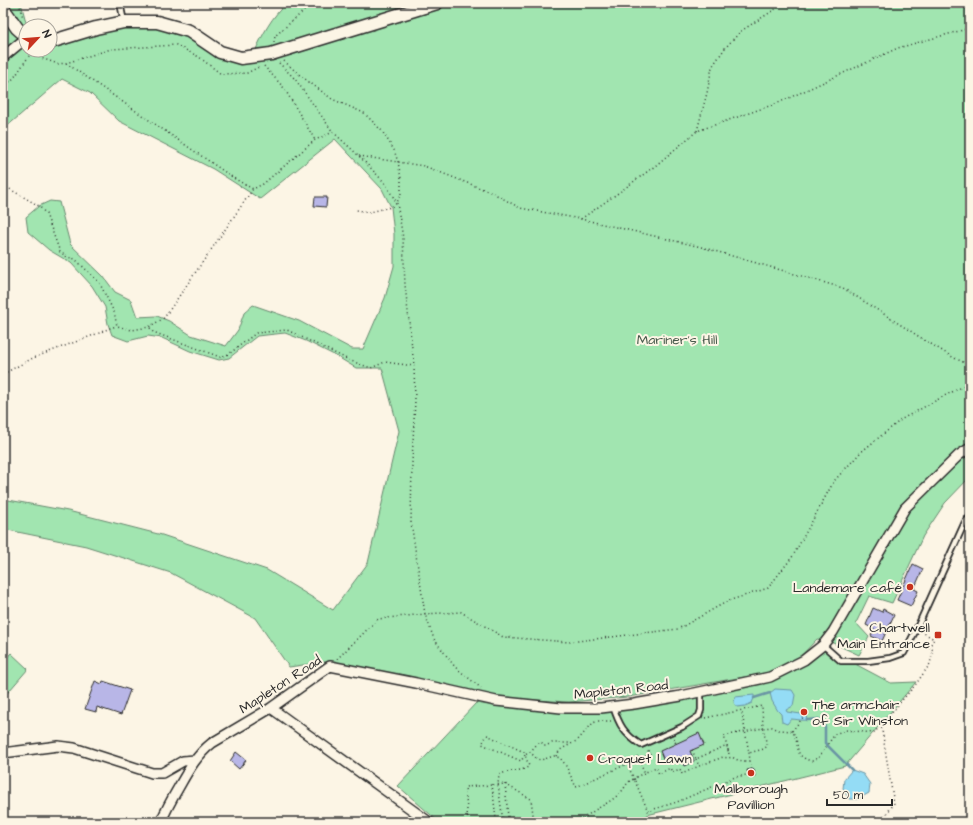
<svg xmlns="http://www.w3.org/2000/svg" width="973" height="825" viewBox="0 0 973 825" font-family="'Architects Daughter',sans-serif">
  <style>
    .green { fill: #a1e5b0; stroke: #66886e }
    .water { fill: #94dcf5; stroke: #6a95a4 }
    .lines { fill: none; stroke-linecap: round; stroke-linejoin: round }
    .stream { stroke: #6a95a4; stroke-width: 2.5 }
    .building { fill: #b8b6e7; stroke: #2b2b2b }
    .lane-casing { stroke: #2b2b2b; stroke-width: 8 }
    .street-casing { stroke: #2b2b2b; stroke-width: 12 }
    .secondary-casing { stroke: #2b2b2b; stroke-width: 15 }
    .path { stroke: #2b2b2b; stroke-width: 1.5; stroke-dasharray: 1 3; stroke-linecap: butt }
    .lane { stroke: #fcf5e5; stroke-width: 4.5 }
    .street { stroke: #fcf5e5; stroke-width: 9 }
    .secondary { stroke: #fcf5e5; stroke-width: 12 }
    .poi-dot { fill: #c8321e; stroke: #fcf5e5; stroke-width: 1.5 }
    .labels { text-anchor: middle; stroke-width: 4; stroke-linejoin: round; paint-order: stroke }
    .park-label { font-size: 14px; fill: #485a4c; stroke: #fcf5e5 }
    .poi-label { font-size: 14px; fill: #2b2b2b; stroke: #fcf5e5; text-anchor: end }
    .street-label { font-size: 14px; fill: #2b2b2b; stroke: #fcf5e5 }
  </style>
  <rect width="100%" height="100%" fill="#fcf5e5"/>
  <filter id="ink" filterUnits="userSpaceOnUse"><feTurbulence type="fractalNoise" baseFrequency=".025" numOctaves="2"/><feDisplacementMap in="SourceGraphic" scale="8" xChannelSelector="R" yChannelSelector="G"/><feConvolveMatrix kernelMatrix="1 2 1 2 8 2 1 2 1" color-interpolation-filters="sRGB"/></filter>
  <g filter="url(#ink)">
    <path class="green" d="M3,3H21L27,26H26V50H50V42L98,27L157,24L217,49L254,54C262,35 272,16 287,3H970V477L945,503L923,536L892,603L869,596L856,623L869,637L859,655L833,643L817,639L799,658L767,673L628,697L569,702L503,698L331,661L289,667L255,618L171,573L86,546L3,529V499L68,511L162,535L267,570L333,610L368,563L399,431L382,368H356L336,356L306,341L285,333L257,336L229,358L219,360L190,351L162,338L148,336L128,341L112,335L108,324L105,307L92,286L71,263L49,250L28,232L26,217L39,206L50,201L59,202L70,244L103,276L115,292L131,300L137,317L157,316L169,321L191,335L226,346L238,330L244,313L253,305L299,321L352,349H363L385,298L394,266V234L391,207L382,189L335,139L260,199L213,169L119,121L90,93L62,79L5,128L3,131Z
      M825,648L891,683L916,682L845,766L647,815L645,822H439L398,786L476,703L494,706L562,710L768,681Z
      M11,653L28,669L3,698V662Z"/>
    <path class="water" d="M775,689L792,690L795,695L793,706L786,710L787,712L801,714L806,716L807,720C802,721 796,719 791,719L787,724L782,722L781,714L778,711L772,701L770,693Z
      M754,695V698L752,703L745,706L737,707L734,703L735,697Z
      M852,770L863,774L870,784L869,793L858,799H849L843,789L844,779Z"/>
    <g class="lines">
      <path class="stream" d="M754,698L770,693
        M807,720L819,719L825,727V743L852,770"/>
    </g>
    <path class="building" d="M315,197H327L326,207L314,206Z
      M913,564L923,569L914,589L918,591L911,606L897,600Z
      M873,608L882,612L883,609L894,615L882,641L871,636L874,629L866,625Z
      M95,681L102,684L103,681L130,690L121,715L97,707L96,712L85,709Z
      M699,733L704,745L690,751L694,761L684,766L681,759L672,763L671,760L665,763L660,751Z
      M236,752L246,760L239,769L230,761Z
      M754,769L755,776L749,777L747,770Z"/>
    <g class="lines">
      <g class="lane-casing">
        <path id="lane" d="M120,3L124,22
          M823,645L841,661H868L890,658L904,653L917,628L965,522L970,517
          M613,706C619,725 624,734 641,745L682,727L699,716L701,710V692"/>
      </g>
      <g class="street-casing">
        <path id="street" d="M3,57L20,43L26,40
          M271,708L429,822
          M3,753L58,746L74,748L152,773H162L183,761L195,760
          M161,822C166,809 173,797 180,785C189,769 197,755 212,743L271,708L330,666L416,683L496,701L561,708H601L634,704L681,696L770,677L804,660L823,645L833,632L905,508L959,455L970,448"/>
      </g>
      <g class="secondary-casing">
        <path id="secondary" d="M3,8L17,28L26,36
          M50,42L96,28L124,22H157L189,31L220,52L241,58L271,54L437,3"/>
      </g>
      <path class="path" d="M19,3L23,18
        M274,42L275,36L305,10L310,3
        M30,50L31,53L41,58L58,64L66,63L111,49L176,45L199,57L221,74L247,73L259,67
        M284,61L301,76L332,99L364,113L382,131L394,150L398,162L401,178V193L397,203L391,207L370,212L356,210
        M66,63L235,179L253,189L263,184L315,140L333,132
        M279,63L295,79L333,132L359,156L384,182L397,203L403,238L405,285L414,366L415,400L412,462L411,522L425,614L434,639L455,667L481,688
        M264,66L284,88L315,140
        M3,87L14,78L31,53
        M697,131L707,93L712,67L725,48L741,31L785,3
        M359,156L424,166L493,193L520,208L581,219L701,247L843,288L926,341L954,358L970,365
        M3,185L39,206L46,214L60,252L67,257L75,259L99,282L114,312L117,326L132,330L149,327L164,318L253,189
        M581,219L621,191L655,166L697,131L778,103L898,48L970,28
        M150,328L153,332L220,357L229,354L256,333L287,330L351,361L371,368L385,362L414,366
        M3,374L33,358L99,333L110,328L117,326
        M337,659L378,619L425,614L461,612L503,637L569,642L678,629L728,601L768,588L793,556L834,481L861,452L902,419L948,394L970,383
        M705,718L762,706L763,728L767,746L764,749L749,753
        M881,724L894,804L883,818L884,822
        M792,731L805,715
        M487,735L524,752L525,755L521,761L482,744Z
        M674,738L676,744
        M692,750L696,759L727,745L729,754L724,736L763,728L772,727L779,730L792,731C802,745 791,756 812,761L819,757L835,734L845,730L874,733L916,684L930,664L933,650L929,647L934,639L922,632
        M530,752L537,744L541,742L545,746L552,743H571
        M556,756L560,750L578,740L593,723L598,721H611
        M637,756L645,773
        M696,759L699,766
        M627,764L635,781L634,778L656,767L659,774L670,768L672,772L680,769L682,774L699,766L723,757L728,758L732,757C738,761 743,761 750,761
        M635,781L648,811L677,802L735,777L752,774L749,753L742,713
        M492,784L496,819L494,822
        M505,784L508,817L513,822
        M468,822L465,787L505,784L531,799L534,822
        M503,822L498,784L499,775C509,769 521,773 529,766L525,755L530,752L537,759L541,760L554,756L560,758L565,764L576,787L627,764L650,754L647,749
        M580,822C592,809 610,804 621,792C626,787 626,782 634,779"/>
      <use href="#lane" class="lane"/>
      <use href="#street" class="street"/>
      <use href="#secondary" class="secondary"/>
    </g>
  </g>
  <g class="poi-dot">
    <circle cx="910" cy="587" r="4"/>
    <rect x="934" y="631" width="8" height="8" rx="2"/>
    <circle cx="804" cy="712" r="4"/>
    <circle cx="590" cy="758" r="4"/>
    <circle cx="751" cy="773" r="4"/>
  </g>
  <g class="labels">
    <g class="park-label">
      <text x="677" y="344">Mariner's Hill</text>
    </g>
    <g class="poi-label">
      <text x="902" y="592">Landemare café</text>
      <text x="930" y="632">Chartwell<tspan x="930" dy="16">Main Entrance</tspan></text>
      <text x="812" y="709" text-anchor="start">The armchair<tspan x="812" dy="16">of Sir Winston</tspan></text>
      <text x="598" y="763" text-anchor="start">Croquet Lawn</text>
      <text x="751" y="793" text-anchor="middle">Malborough<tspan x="751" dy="16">Pavillion</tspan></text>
    </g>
    <g class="street-label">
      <text transform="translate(280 684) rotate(-33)" y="5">Mapleton Road</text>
      <text transform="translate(621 689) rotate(-6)" y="5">Mapleton Road</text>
    </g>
  </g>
  <rect width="973" height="825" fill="none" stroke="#fcf5e5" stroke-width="16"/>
  <rect x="8" y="8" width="957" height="809" fill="none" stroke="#2b2b2b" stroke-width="1.5" filter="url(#ink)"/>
  <g transform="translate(38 38) rotate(64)"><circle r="19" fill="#fcf5e5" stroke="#a8a49b"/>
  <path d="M0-3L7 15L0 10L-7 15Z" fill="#c8321e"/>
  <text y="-6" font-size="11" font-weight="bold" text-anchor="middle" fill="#2b2b2b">N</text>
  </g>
  <path d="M827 799v6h65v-6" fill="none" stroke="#2b2b2b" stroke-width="2"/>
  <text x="833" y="799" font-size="12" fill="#2b2b2b" stroke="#fcf5e5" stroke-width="3" paint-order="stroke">50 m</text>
</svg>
